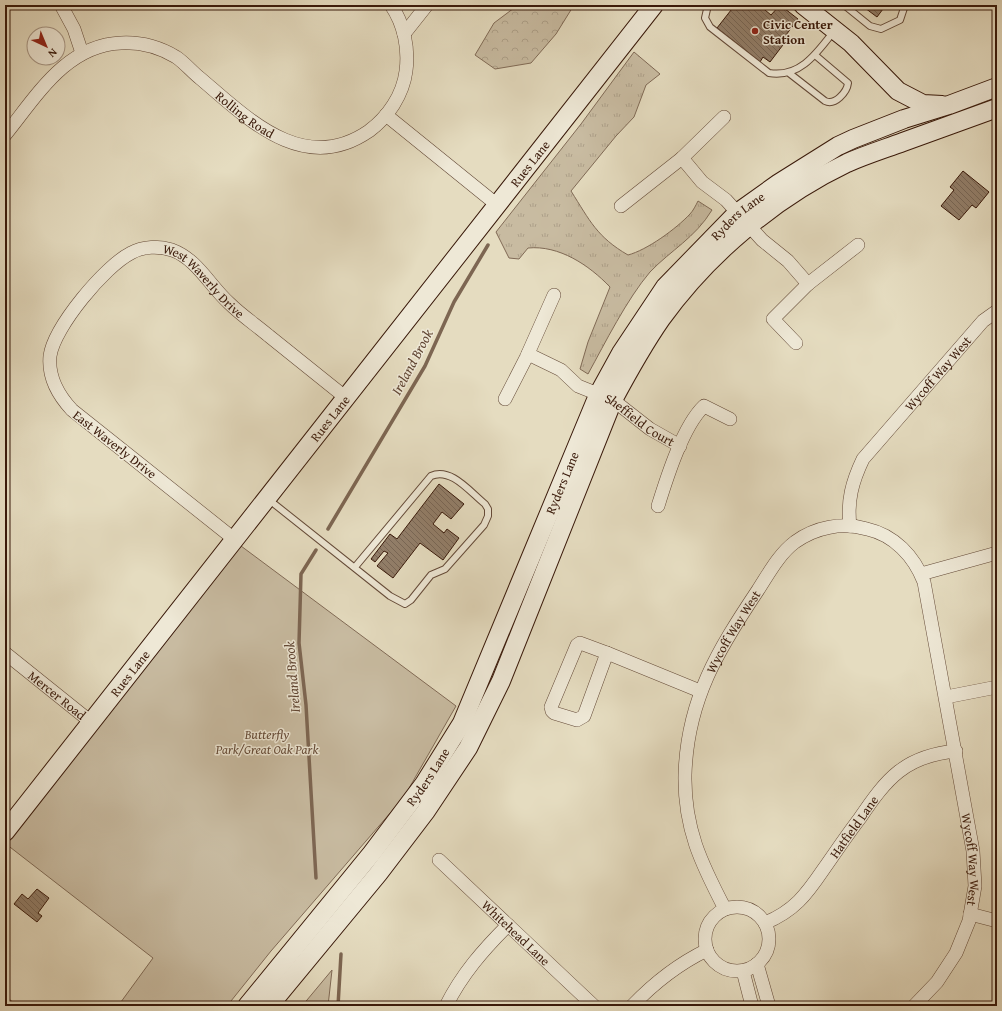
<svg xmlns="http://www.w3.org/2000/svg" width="1002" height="1011" viewBox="0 0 1002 1011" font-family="'Gentium Book Plus',serif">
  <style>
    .grass { fill: url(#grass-tufts); stroke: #806a56 }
    .forest { fill: url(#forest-crowns); stroke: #806a56 }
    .park { fill: #c8bba1; stroke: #806a56 }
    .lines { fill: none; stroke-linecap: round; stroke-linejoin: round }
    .stream { stroke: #7d6652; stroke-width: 3.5 }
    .building { fill: url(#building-back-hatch); stroke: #39190a }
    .lane-casing { stroke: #644a38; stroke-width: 8 }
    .street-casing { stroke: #644a38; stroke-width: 14 }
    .secondary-casing { stroke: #39190a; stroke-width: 20 }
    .lane { stroke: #eee8d6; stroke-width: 6 }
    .street { stroke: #eee8d6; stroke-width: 13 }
    .secondary { stroke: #eee8d6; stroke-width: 18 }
    .poi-dot { fill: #8f2418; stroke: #eee8d6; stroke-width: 1.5 }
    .labels { text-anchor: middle; stroke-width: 3; stroke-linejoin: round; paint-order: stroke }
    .poi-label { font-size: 13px; font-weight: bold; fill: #39190a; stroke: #eee8d6; text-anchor: start }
    .street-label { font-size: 13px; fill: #39190a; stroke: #eee8d6 }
    .park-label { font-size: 13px; font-style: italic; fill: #644a37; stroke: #eee8d6 }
    .water-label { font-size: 14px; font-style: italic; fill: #614634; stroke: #eee8d6 }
  </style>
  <defs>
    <pattern id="grass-tufts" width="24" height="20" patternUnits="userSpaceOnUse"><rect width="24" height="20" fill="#c8bba1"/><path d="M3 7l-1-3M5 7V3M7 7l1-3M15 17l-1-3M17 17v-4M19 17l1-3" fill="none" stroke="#ada089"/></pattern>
    <pattern id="forest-crowns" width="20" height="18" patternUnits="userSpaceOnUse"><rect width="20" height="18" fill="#c8bba1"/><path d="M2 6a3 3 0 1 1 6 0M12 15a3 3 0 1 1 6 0" fill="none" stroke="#ada089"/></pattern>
    <pattern id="building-back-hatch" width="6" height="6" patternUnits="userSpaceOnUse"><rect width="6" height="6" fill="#927e69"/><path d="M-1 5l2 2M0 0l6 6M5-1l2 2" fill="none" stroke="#786655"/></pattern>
  </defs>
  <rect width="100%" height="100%" fill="#e5dcc0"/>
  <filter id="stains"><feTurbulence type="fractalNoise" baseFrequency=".005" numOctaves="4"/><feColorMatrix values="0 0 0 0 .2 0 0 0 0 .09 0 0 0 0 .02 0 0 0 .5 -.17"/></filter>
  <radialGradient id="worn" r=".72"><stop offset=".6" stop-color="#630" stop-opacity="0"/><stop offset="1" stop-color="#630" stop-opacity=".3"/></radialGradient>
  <path class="grass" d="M634,52L660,74L646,85L634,117L616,136L571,191C590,221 597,237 628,255C647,250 676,229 690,214C693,211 696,205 698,201L712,210C695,238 671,250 650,272C627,299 605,343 588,374L580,369L588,342L610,287C589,265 559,245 528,248L519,259L509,258L496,232L581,124Z"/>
  <path class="forest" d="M518,5H574L556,34L531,63L495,69L475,55L494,23Z"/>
  <path class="park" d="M241,546L456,706L404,797L271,951L227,1006H118L153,958L6,844Z
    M332,970L328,1006H302Z
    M5,996L18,1006H5Z"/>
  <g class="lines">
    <path class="stream" d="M328,529L425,366L454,302L488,245
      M316,878L306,705L299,643L301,574L316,550
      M338,1006L341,954"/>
  </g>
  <path class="building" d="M735,5H759L771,15L780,5L798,19L786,35L789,37L770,62L763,57L760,62L717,28Z
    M861,5H886L877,17Z
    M963,171L989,192L976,208L972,205L959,220L941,206L954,190L950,187Z
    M439,484L464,504L451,519L442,512L433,524L444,533L447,529L459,538L443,560L420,543L393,578L377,566L388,553L384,551L375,562L371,559L390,534L397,539Z
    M37,889L49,898L38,913L42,916L37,922L14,904L22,894L28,899Z"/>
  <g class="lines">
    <g class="lane-casing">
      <path id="lane" d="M708,5L705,18L710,27L769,73C800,78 817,53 834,31
        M844,5L870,26L881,29L900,20L905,5
        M789,73L825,101C835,106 847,92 848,83L815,55
        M268,499L390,596L405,604L411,600L431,575L445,569L484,525L488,516V509L485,504C470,492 451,467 431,476L355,567"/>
    </g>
    <g class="street-casing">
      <g id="street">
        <path d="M61,5L74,29L82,53"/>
        <path d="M404,34L427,5"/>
        <path d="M386,115L496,204"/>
        <path id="s1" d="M5,135C36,97 66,45 121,43C140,42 159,47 176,57C185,63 192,72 201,79C248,119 304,176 369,131C388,117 403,95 406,71C409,48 404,24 391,5"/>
        <path d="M682,158L702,182L726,200L762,240L788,261L808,284"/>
        <path d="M621,206L682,158L724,117"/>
        <path d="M796,343L773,319L808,284L858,245"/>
        <path id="s2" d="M528,354L561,370L578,386L613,400L650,429L680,446"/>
        <path d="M505,399L526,358L554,295"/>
        <path d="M658,506C667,477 683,426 704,406L730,419"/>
        <path id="s3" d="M850,526C847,501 852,482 863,459L983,321L997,311"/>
        <path id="s4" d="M234,539L72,410C58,395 48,377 50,356C54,327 105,266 131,253C143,246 159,246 172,250C197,259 210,286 229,303C241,315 256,325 269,336C294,356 320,377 345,397"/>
        <path d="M921,574L997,553"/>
        <path d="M580,643L607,653L584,716L577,720L554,713L552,711L551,707L577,645Z"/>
        <path id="s5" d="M5,653L91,722"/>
        <path d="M607,653L700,691"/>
        <path d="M946,697L997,687"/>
        <path id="s6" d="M439,860L594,1006"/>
        <circle cx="737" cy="939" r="32"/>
        <path id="s7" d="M725,909C701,863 684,828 685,775C687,700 718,650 758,590C769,573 779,554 795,542C816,527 842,522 867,529C894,535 914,556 924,582L973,851L975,886L969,921L956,953L937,982L914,1006"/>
        <path d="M970,914L997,921"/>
        <path id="s8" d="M765,923C794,911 806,895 823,870C835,853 847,835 860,818C887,778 905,756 956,751"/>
        <path d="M757,964L769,1006"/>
        <path d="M743,971L752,1006"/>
        <path d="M446,1006C462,974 483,950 508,925"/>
        <path d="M632,1006C654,983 678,964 707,950"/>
      </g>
    </g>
    <g class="secondary-casing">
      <g id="secondary">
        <path d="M803,5L851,43L898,91L923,104L942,105"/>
        <path id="s9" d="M5,832L654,5"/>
        <path id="s10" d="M247,1006L372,853L424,784L462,723L599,393L621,353L665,287L737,213L779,183L838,146L853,139L904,119L949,105L997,87"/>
        <path d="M269,1006L378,874L426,811L468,748L501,681L613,400C628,372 643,345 661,319C708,254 774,198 847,163C865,155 884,149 903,142C934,131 966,119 997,108"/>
      </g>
    </g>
    <use href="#lane" class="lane"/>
    <use href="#street" class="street"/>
    <use href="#secondary" class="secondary"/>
  </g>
  <circle class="poi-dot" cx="755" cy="31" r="4"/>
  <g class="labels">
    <g class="poi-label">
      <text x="763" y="29">Civic Center<tspan x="763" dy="15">Station</tspan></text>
    </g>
    <g class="street-label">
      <text dy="5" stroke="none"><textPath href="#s1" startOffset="301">Rolling Road</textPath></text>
      <text dy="5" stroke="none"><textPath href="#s9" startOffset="850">Rues Lane</textPath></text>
      <text dy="5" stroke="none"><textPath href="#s10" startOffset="940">Ryders Lane</textPath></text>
      <text dy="5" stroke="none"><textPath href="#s4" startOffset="487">West Waverly Drive</textPath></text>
      <text dy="5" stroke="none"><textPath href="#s3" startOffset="183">Wycoff Way West</textPath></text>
      <text dy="5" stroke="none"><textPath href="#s9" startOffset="526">Rues Lane</textPath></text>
      <text dy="5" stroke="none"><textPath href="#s2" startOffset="131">Sheffield Court</textPath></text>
      <text transform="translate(115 444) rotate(38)" y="5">East Waverly Drive</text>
      <text dy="5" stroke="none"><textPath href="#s10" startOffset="616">Ryders Lane</textPath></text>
      <text dy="5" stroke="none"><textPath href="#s7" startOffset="295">Wycoff Way West</textPath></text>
      <text dy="5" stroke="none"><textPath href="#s9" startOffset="202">Rues Lane</textPath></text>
      <text dy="5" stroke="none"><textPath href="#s5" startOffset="67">Mercer Road</textPath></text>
      <text dy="5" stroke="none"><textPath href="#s10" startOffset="292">Ryders Lane</textPath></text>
      <text dy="5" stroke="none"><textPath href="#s8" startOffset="133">Hatfield Lane</textPath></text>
      <text dy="5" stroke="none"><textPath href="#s7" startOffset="843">Wycoff Way West</textPath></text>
      <text dy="5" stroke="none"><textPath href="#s6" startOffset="106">Whitehead Lane</textPath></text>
    </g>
    <g class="park-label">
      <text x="267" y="739">Butterfly<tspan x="267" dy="15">Park/Great Oak Park</tspan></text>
    </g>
    <g class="water-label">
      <text transform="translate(412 362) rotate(-62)" y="5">Ireland Brook</text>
      <text transform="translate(292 677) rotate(-95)" y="5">Ireland Brook</text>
    </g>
  </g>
  <rect width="1002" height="1011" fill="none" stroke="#e5dcc0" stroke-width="20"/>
  <rect x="6" y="6" width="990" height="999" fill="none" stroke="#39190a" stroke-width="2"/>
  <rect x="10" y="10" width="982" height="991" fill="none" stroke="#39190a"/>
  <g transform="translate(46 46) rotate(136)"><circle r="19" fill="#eee8d6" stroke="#a69584"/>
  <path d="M0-3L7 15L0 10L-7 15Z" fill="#8f2418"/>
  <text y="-6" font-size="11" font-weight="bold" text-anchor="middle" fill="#39190a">N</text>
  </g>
  <rect width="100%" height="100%" filter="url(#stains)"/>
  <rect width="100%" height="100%" fill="url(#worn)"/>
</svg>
